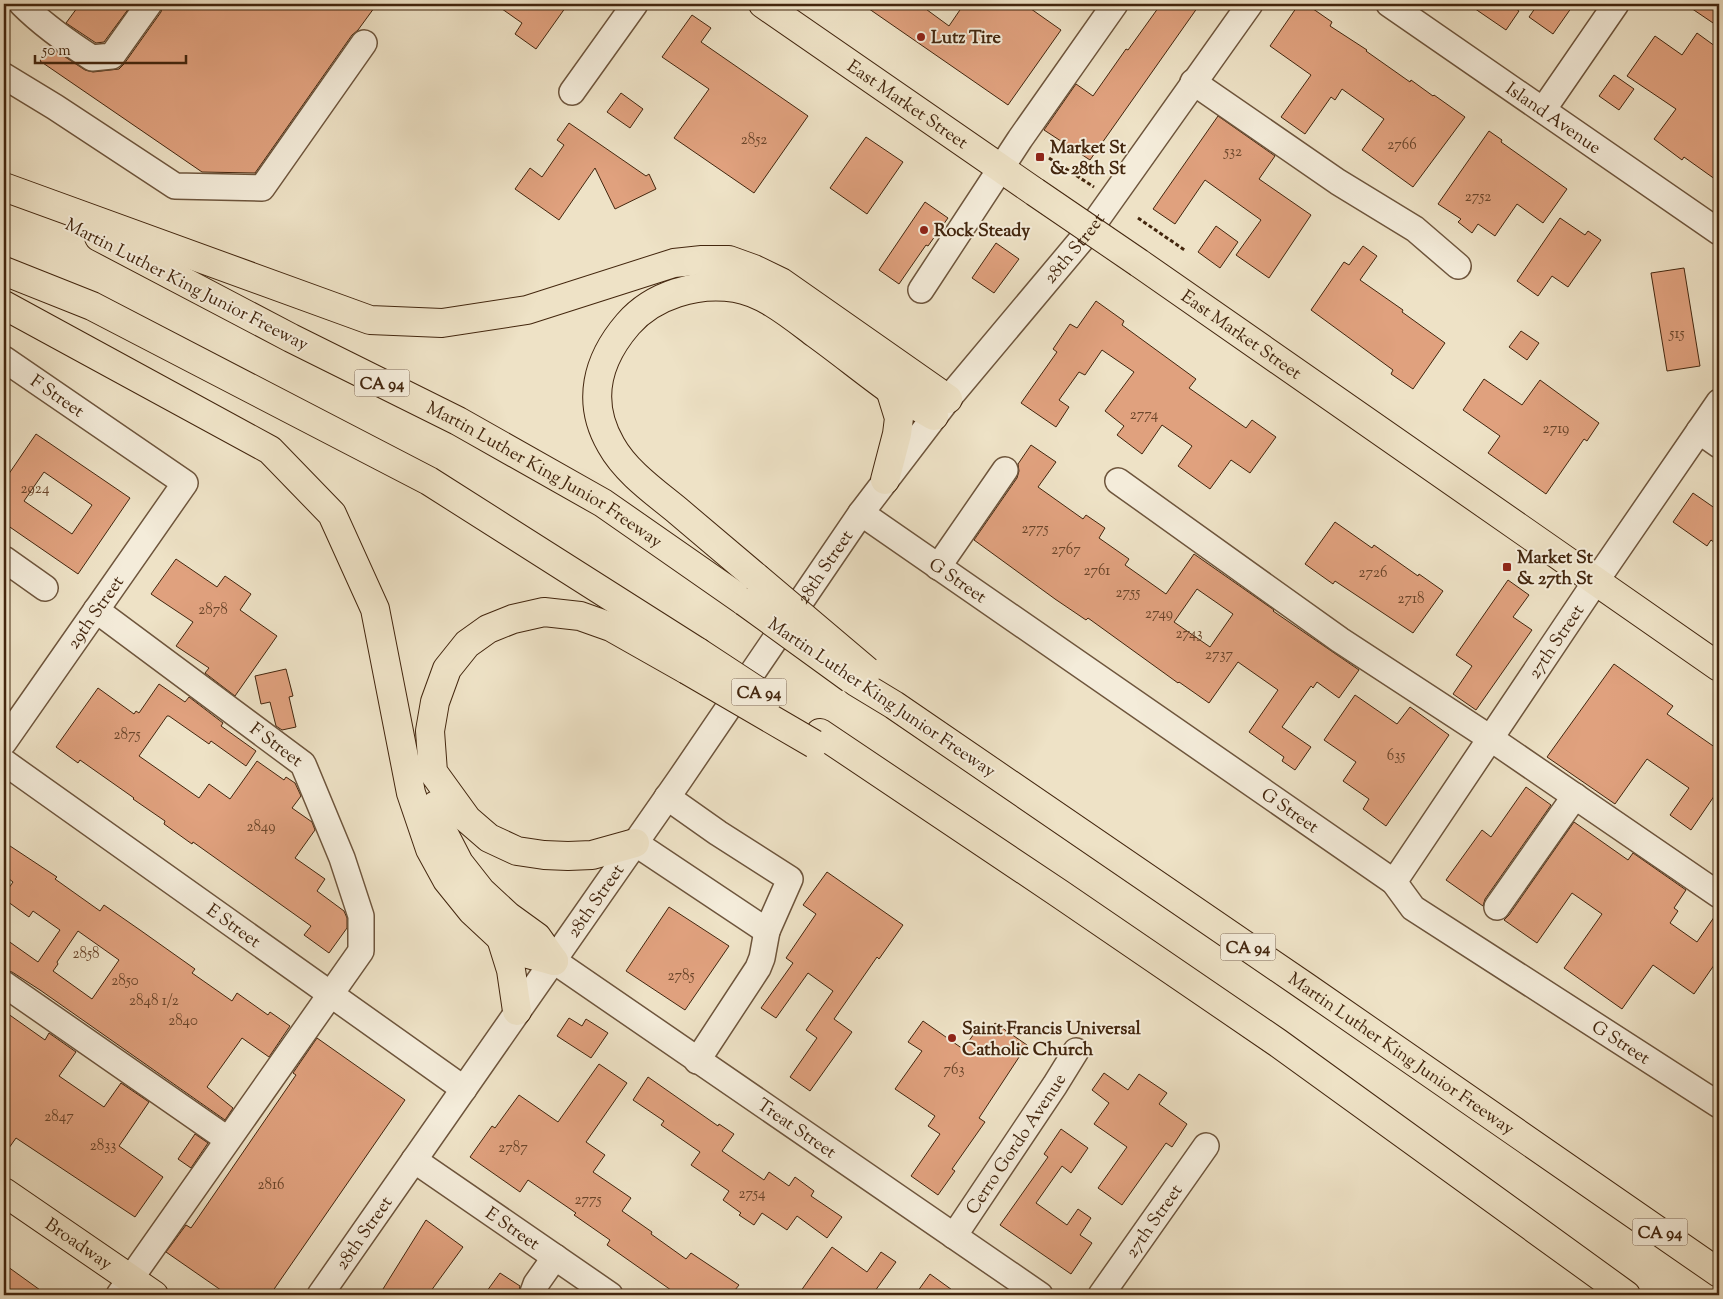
<svg xmlns="http://www.w3.org/2000/svg" width="1723" height="1299" viewBox="0 0 1723 1299" font-family="'Sorts Mill Goudy',serif">
  <style>
    .building { fill: #e0a17e; stroke: #43260e; fill-rule: evenodd }
    .lines { fill: none; stroke-linecap: round; stroke-linejoin: round }
    .minor-casing { stroke: #6e553c; stroke-width: 28 }
    .major-casing { stroke: #43260e; stroke-width: 30 }
    .highway-casing { stroke: #43260e; stroke-width: 30 }
    .path { stroke: #43260e; stroke-width: 3; stroke-dasharray: 4 2.5; stroke-linecap: butt }
    .minor { stroke: #f4ecda; stroke-width: 25 }
    .major { stroke: #eee2c6; stroke-width: 28 }
    .highway { stroke: #eee2c6; stroke-width: 28 }
    .major-bridge-casing { stroke: #43260e; stroke-width: 30; stroke-linecap: butt }
    .highway-bridge-casing { stroke: #43260e; stroke-width: 30; stroke-linecap: butt }
    .major-bridge { stroke: #eee2c6; stroke-width: 28 }
    .highway-bridge { stroke: #eee2c6; stroke-width: 28 }
    .poi-dot { fill: #8f2418; stroke: #f4ecda; stroke-width: 2 }
    .labels { text-anchor: middle; stroke-width: 4; stroke-linejoin: round; paint-order: stroke }
    .number-label { font-size: 15px; fill: #6a452a }
    .shield { fill: #f4ecda; stroke: #78614b; stroke-width: 1 }
    .shield-label { font-size: 16px; font-weight: bold; fill: #43260e }
    .poi-label { font-size: 18px; font-weight: bold; fill: #43260e; stroke: #f4ecda; text-anchor: start }
    .street-label { font-size: 18px; fill: #43260e; stroke: #f4ecda }
  </style>
  <rect width="100%" height="100%" fill="#eee2c6"/>
  <filter id="stains"><feTurbulence type="fractalNoise" baseFrequency=".004" numOctaves="4"/><feColorMatrix values="0 0 0 0 .2 0 0 0 0 .09 0 0 0 0 .02 0 0 0 .5 -.17"/></filter>
  <radialGradient id="worn" r=".72"><stop offset=".6" stop-color="#630" stop-opacity="0"/><stop offset="1" stop-color="#630" stop-opacity=".3"/></radialGradient>
  <path class="building" d="M80,4H132L104,42L96,43L66,23Z
    M163,4H377L358,30L352,35L255,173L202,172L40,61L50,47L85,70L93,72L119,69L124,64L161,12Z
    M495,4H568L536,49L515,34L522,23Z
    M862,4H919L949,26L964,4H1024L1061,30L1008,105Z
    M1161,4H1200L1090,160L1044,130L1076,84L1093,96L1126,49L1128,50Z
    M1299,4H1306L1332,22L1330,26L1367,50L1366,51L1410,82L1411,80L1433,96L1434,95L1465,117L1413,187L1362,150L1384,119L1342,89L1335,100L1331,97L1305,134L1281,117L1311,75L1270,46Z
    M1468,4H1509L1519,11L1506,30Z
    M1538,4H1574L1553,34L1529,17Z
    M1685,4H1719V27Z
    M692,15L711,28L701,42L808,116L754,193L674,138L709,89L662,57Z
    M1697,33L1719,49V182L1684,157L1682,160L1654,139L1676,109L1627,76L1655,36L1682,55Z
    M1614,75L1634,89L1619,110L1599,96Z
    M621,93L643,109L630,128L607,112Z
    M1218,116L1275,156L1259,179L1311,215L1269,278L1236,255L1261,220L1205,180L1175,224L1153,209Z
    M569,123L646,176L649,174L656,189L615,209L595,168L559,220L515,189L530,168L542,177L564,145L557,140Z
    M1489,131L1502,140L1501,142L1567,189L1543,223L1517,204L1495,236L1478,224L1472,233L1458,222L1461,219L1438,204Z
    M866,137L903,162L867,214L830,188Z
    M925,202L948,218L928,246L926,245L899,284L879,270Z
    M1560,218L1585,235L1588,231L1601,240L1568,287L1552,276L1538,296L1517,281Z
    M1216,226L1238,242L1220,268L1198,252Z
    M996,243L1019,259L994,293L972,278Z
    M1363,246L1377,256L1360,280L1403,310L1402,312L1445,343L1413,389L1391,374L1393,370L1311,310L1344,262L1349,265Z
    M1684,268L1700,366L1667,371L1651,273Z
    M1096,301L1124,321L1122,325L1196,379L1189,388L1246,428L1252,420L1276,437L1250,473L1231,460L1210,489L1178,466L1192,446L1162,425L1142,454L1117,435L1124,426L1105,411L1134,372L1102,350L1085,375L1079,372L1059,400L1069,407L1056,427L1021,403L1057,352L1053,349L1070,324L1077,328Z
    M1521,331L1539,343L1527,360L1509,347Z
    M1484,379L1522,405L1540,380L1599,423L1587,441L1584,439L1546,494L1488,453L1500,436L1463,410Z
    M36,434L130,498L78,574L4,523V481ZM44,472L92,505L72,534L24,501Z
    M1031,445L1056,462L1038,487L1083,519L1086,515L1105,528L1099,538L1129,559L1125,565L1166,594L1194,554L1274,610L1273,611L1359,670L1339,698L1317,682L1313,688L1311,686L1282,727L1311,747L1295,770L1282,761L1284,757L1249,732L1278,690L1238,662L1209,703L1179,682L1178,683L1088,618L1086,620L1055,599L974,540L1017,478L1019,471L1018,464ZM1197,589L1233,614L1210,647L1174,622Z
    M1693,493L1719,511V546L1711,540L1707,546L1673,522Z
    M1335,522L1372,548L1374,545L1418,576L1419,574L1443,591L1413,633L1335,581L1333,584L1305,564Z
    M176,559L217,587L225,576L251,594L240,610L277,636L235,696L205,673L209,668L176,646L193,622L151,594Z
    M1508,580L1529,595L1513,617L1532,630L1476,710L1453,694L1472,666L1456,655Z
    M1614,664L1673,706L1667,714L1719,750V789L1691,830L1670,815L1689,788L1647,759L1615,804L1547,757Z
    M286,669L293,696L289,697L296,727L282,730L276,726L270,702L261,704L255,676Z
    M159,684L185,702L189,697L223,723L221,726L256,751L246,766L211,741L209,744L169,716H167L139,756L199,798L209,784L230,799L257,761L284,780L286,777L295,783L301,796L292,808L312,822L315,830L295,858L325,879L317,891L344,911L347,918V928L329,953L304,935L311,926L193,842L192,844L164,824L165,821L133,799L134,798L80,760L78,763L56,747L98,688L134,714L136,711L139,713Z
    M1355,695L1397,724L1410,707L1449,735L1386,826L1363,809L1369,799L1343,781L1356,762L1324,740Z
    M1526,787L1551,805L1485,899L1483,906L1446,880L1482,830L1491,837Z
    M1574,822L1628,860L1633,853L1686,890L1674,908L1678,911L1670,923L1697,942L1719,910V958L1694,994L1653,965L1622,1009L1564,968L1602,914L1572,893L1537,943L1504,920L1509,915Z
    M4,842L57,877L55,879L100,911L104,905L140,930L195,969L192,973L232,1001L237,993L268,1015L270,1012L290,1026L269,1057L242,1038L207,1087L233,1108L225,1120L40,990L12,972L4,970V938L38,962L60,930L33,911L29,917L4,899V895L13,882L4,875ZM78,931L119,960L92,999L53,971L58,964L57,962Z
    M827,872L903,925L879,959L877,957L834,1019L852,1032L810,1091L790,1077L817,1038L806,1030L833,991L808,973L776,1018L761,1008L793,963L786,958L816,914L803,905Z
    M669,907L729,946L685,1010L626,971Z
    M4,1011L45,1040L49,1033L76,1052L59,1076L104,1107L121,1083L149,1102L119,1146L163,1177L135,1217L16,1138L4,1155Z
    M569,1018L582,1026L586,1019L608,1033L591,1058L557,1036Z
    M923,1021L963,1049L979,1027L988,1033L995,1023L1027,1045L979,1118L985,1122L952,1169L955,1171L938,1195L911,1176L940,1134L928,1126L935,1116L895,1089L922,1051L908,1042Z
    M317,1038L405,1100L270,1295H228L166,1252L186,1225L191,1228L296,1075L293,1073Z
    M599,1064L627,1083L586,1142L605,1155L593,1172L631,1198L622,1211L652,1232L651,1234L686,1259L691,1253L739,1285L731,1295H678L607,1245L610,1240L574,1215L576,1213L528,1180L520,1192L470,1157L492,1126L495,1128L519,1095L558,1122Z
    M1104,1073L1128,1090L1139,1074L1167,1093L1159,1104L1187,1124L1172,1147L1166,1143L1122,1205L1098,1188L1127,1147L1094,1124L1109,1103L1092,1090Z
    M648,1077L718,1126L719,1124L734,1134L722,1151L764,1180L769,1172L789,1186L795,1177L814,1191L811,1196L842,1217L827,1238L797,1216L787,1230L762,1213L754,1225L739,1215L741,1213L723,1200L729,1191L691,1165L700,1152L661,1125L664,1121L633,1100Z
    M1061,1129L1088,1148L1071,1173L1062,1166L1036,1203L1067,1225L1078,1209L1091,1218L1080,1235L1092,1243L1071,1274L1000,1225L1048,1157L1044,1154Z
    M195,1134L208,1143L191,1168L178,1159Z
    M426,1220L463,1247L428,1295H391L383,1289Z
    M832,1247L867,1272L881,1252L896,1262L872,1295H798Z
    M4,1264L47,1295H4Z
    M500,1273L520,1286L518,1295H484Z
    M930,1274L959,1295H915Z"/>
  <g class="lines">
    <g class="minor-casing">
      <g id="minor">
        <path d="M22,4C43,25 67,42 92,58L112,56L149,4"/>
        <path id="s1" d="M1389,4L1719,232"/>
        <path d="M4,76L55,107L175,186L262,188L364,43"/>
        <path d="M1193,82L1338,182L1415,229L1458,266"/>
        <path d="M572,92L635,4"/>
        <path d="M1543,110L1616,4"/>
        <path d="M921,290L1020,139L1115,4"/>
        <path id="s2" d="M4,359L185,483L4,742"/>
        <path d="M1699,431L1719,445"/>
        <path d="M1118,481L1340,640L1490,738L1719,895"/>
        <path id="s3" d="M861,513L1394,882L1413,908L1719,1105"/>
        <path d="M4,559L45,588"/>
        <path d="M938,567L1005,470"/>
        <path id="s4" d="M96,610L303,764L342,858L361,916V951L119,1295"/>
        <path id="s5" d="M4,762L464,1089"/>
        <path d="M635,843L767,931L790,879L718,833L667,797"/>
        <path id="s6" d="M1394,882L1596,581L1719,402"/>
        <path d="M1497,907L1575,796"/>
        <path id="s7" d="M554,961L1040,1295"/>
        <path d="M4,984L227,1139"/>
        <path d="M697,1061L758,968L762,958L767,931"/>
        <path id="s8" d="M414,1160L610,1295"/>
        <path id="s9" d="M954,1236L1055,1085L1076,1051"/>
        <path id="s10" d="M320,1295L680,779L861,513L948,399L1088,232L1250,4"/>
        <path d="M532,1295L536,1284L555,1257"/>
        <path id="s11" d="M1101,1295L1206,1146"/>
      </g>
    </g>
    <g class="major-casing">
      <g id="major">
        <path id="s12" d="M763,4L1035,192"/>
        <path id="s13" d="M1139,263L1719,667"/>
        <path id="s14" d="M4,1192L154,1295"/>
      </g>
    </g>
    <g class="highway-casing">
      <g id="highway">
        <path d="M4,187L370,320L442,323L527,310L674,263L702,260H729L754,269L781,282L948,399"/>
        <path id="s15" d="M99,237L291,338L458,421L603,503L745,602"/>
        <path d="M4,271L92,306L429,481L698,652"/>
        <path d="M4,305L270,450L332,514L375,609L411,793L430,849L447,880L472,911L501,938L528,954L554,961"/>
        <path d="M885,480L897,434L899,418L890,389"/>
        <path d="M756,577C730,555 704,533 678,511C655,492 626,472 611,445C586,402 597,360 628,324C653,295 697,282 735,288C765,293 792,316 816,334C841,352 864,371 889,389C903,399 919,407 934,416"/>
        <path id="s16" d="M856,682L894,705L1306,987L1719,1273"/>
        <path d="M820,733L1060,894L1278,1043L1626,1295"/>
        <path d="M436,805L443,832L459,863L481,891L508,916L537,937L554,961"/>
        <path d="M635,843L592,855L568,856L544,855L517,851L489,838L467,819L433,772L430,731L435,702L447,669L467,644L488,629L513,619L544,612L580,616L611,627L687,670"/>
        <path d="M501,938L511,970L517,1011"/>
      </g>
    </g>
    <path class="path" d="M1049,158L1094,187
      M1138,218L1186,251"/>
    <use href="#minor" class="minor"/>
    <use href="#major" class="major"/>
    <use href="#highway" class="highway"/>
    <g class="major-bridge-casing">
      <path id="major-bridge" d="M1035,192L1139,263"/>
    </g>
    <g class="highway-bridge-casing">
      <path id="highway-bridge" d="M756,577L867,671
        M745,602L851,679
        M698,652L768,698
        M687,670L814,744"/>
    </g>
    <use href="#major-bridge" class="major-bridge"/>
    <use href="#highway-bridge" class="highway-bridge"/>
  </g>
  <g class="poi-dot">
    <circle cx="921" cy="37" r="5"/>
    <rect x="1035" y="152" width="10" height="10" rx="2.5"/>
    <circle cx="924" cy="230" r="5"/>
    <rect x="1502" y="562" width="10" height="10" rx="2.5"/>
    <circle cx="952" cy="1038" r="5"/>
  </g>
  <g class="labels">
    <g class="number-label">
      <text x="754" y="144">2852</text>
      <text x="1402" y="149">2766</text>
      <text x="1233" y="156">532</text>
      <text x="1478" y="201">2752</text>
      <text x="1677" y="338">515</text>
      <text x="1144" y="419">2774</text>
      <text x="1556" y="433">2719</text>
      <text x="35" y="493">2924</text>
      <text x="1035" y="533">2775</text>
      <text x="1066" y="554">2767</text>
      <text x="1097" y="575">2761</text>
      <text x="1373" y="577">2726</text>
      <text x="1128" y="597">2755</text>
      <text x="1411" y="603">2718</text>
      <text x="213" y="614">2878</text>
      <text x="1159" y="618">2749</text>
      <text x="1189" y="638">2743</text>
      <text x="1219" y="659">2737</text>
      <text x="127" y="739">2875</text>
      <text x="1396" y="760">635</text>
      <text x="261" y="831">2849</text>
      <text x="86" y="958">2858</text>
      <text x="681" y="980">2785</text>
      <text x="125" y="985">2850</text>
      <text x="154" y="1005">2848 1/2</text>
      <text x="183" y="1025">2840</text>
      <text x="954" y="1074">763</text>
      <text x="59" y="1121">2847</text>
      <text x="103" y="1150">2833</text>
      <text x="513" y="1152">2787</text>
      <text x="271" y="1189">2816</text>
      <text x="752" y="1198">2754</text>
      <text x="588" y="1204">2775</text>
    </g>
    <g class="shield">
      <rect x="354.5" y="369.5" width="55" height="27" rx="4"/>
      <rect x="731.5" y="678.5" width="55" height="27" rx="4"/>
      <rect x="1220.5" y="933.5" width="55" height="27" rx="4"/>
      <rect x="1632.5" y="1218.5" width="55" height="27" rx="4"/>
    </g>
    <g class="shield-label">
      <text x="382" y="389">CA 94</text>
      <text x="759" y="698">CA 94</text>
      <text x="1248" y="953">CA 94</text>
      <text x="1660" y="1238">CA 94</text>
    </g>
    <g class="poi-label">
      <text x="931" y="43">Lutz Tire</text>
      <text x="1050" y="153">Market St<tspan x="1050" dy="21">&amp; 28th St</tspan></text>
      <text x="934" y="236">Rock Steady</text>
      <text x="1517" y="563">Market St<tspan x="1517" dy="21">&amp; 27th St</tspan></text>
      <text x="962" y="1034">Saint Francis Universal<tspan x="962" dy="21">Catholic Church</tspan></text>
    </g>
    <g class="street-label">
      <text dy="6" stroke="none"><textPath href="#s12" startOffset="176">East Market Street</textPath></text>
      <text dy="6" stroke="none"><textPath href="#s1" startOffset="200">Island Avenue</textPath></text>
      <text dy="6" stroke="none"><textPath href="#s10" startOffset="1291">28th Street</textPath></text>
      <text transform="translate(187 284) rotate(27)" y="6">Martin Luther King Junior Freeway</text>
      <text dy="6" stroke="none"><textPath href="#s13" startOffset="125">East Market Street</textPath></text>
      <text dy="6" stroke="none"><textPath href="#s2" startOffset="65">F Street</textPath></text>
      <text dy="6" stroke="none"><textPath href="#s15" startOffset="505">Martin Luther King Junior Freeway</textPath></text>
      <text dy="6" stroke="none"><textPath href="#s10" startOffset="886">28th Street</textPath></text>
      <text dy="6" stroke="none"><textPath href="#s3" startOffset="118">G Street</textPath></text>
      <text transform="translate(95 612) rotate(-55)" y="6">29th Street</text>
      <text dy="6" stroke="none"><textPath href="#s6" startOffset="290">27th Street</textPath></text>
      <text transform="translate(882 697) rotate(34)" y="6">Martin Luther King Junior Freeway</text>
      <text dy="6" stroke="none"><textPath href="#s4" startOffset="225">F Street</textPath></text>
      <text dy="6" stroke="none"><textPath href="#s3" startOffset="522">G Street</textPath></text>
      <text dy="6" stroke="none"><textPath href="#s10" startOffset="481">28th Street</textPath></text>
      <text dy="6" stroke="none"><textPath href="#s5" startOffset="282">E Street</textPath></text>
      <text dy="6" stroke="none"><textPath href="#s3" startOffset="928">G Street</textPath></text>
      <text dy="6" stroke="none"><textPath href="#s16" startOffset="660">Martin Luther King Junior Freeway</textPath></text>
      <text dy="6" stroke="none"><textPath href="#s7" startOffset="295">Treat Street</textPath></text>
      <text dy="6" stroke="none"><textPath href="#s9" startOffset="111">Cerro Gordo Avenue</textPath></text>
      <text dy="6" stroke="none"><textPath href="#s11" startOffset="91">27th Street</textPath></text>
      <text dy="6" stroke="none"><textPath href="#s8" startOffset="120">E Street</textPath></text>
      <text dy="6" stroke="none"><textPath href="#s10" startOffset="76">28th Street</textPath></text>
      <text dy="6" stroke="none"><textPath href="#s14" startOffset="91">Broadway</textPath></text>
    </g>
  </g>
  <rect width="1723" height="1299" fill="none" stroke="#eee2c6" stroke-width="20"/>
  <rect x="5" y="5" width="1713" height="1289" fill="none" stroke="#43260e" stroke-width="2.5"/>
  <rect x="10" y="10" width="1703" height="1279" fill="none" stroke="#43260e"/>
  <path d="M35 55v8h151v-8" fill="none" stroke="#43260e" stroke-width="2.5"/>
  <text x="42" y="55" font-size="15" fill="#43260e" stroke="#f4ecda" stroke-width="4" paint-order="stroke">50 m</text>
  <rect width="100%" height="100%" filter="url(#stains)"/>
  <rect width="100%" height="100%" fill="url(#worn)"/>
</svg>
